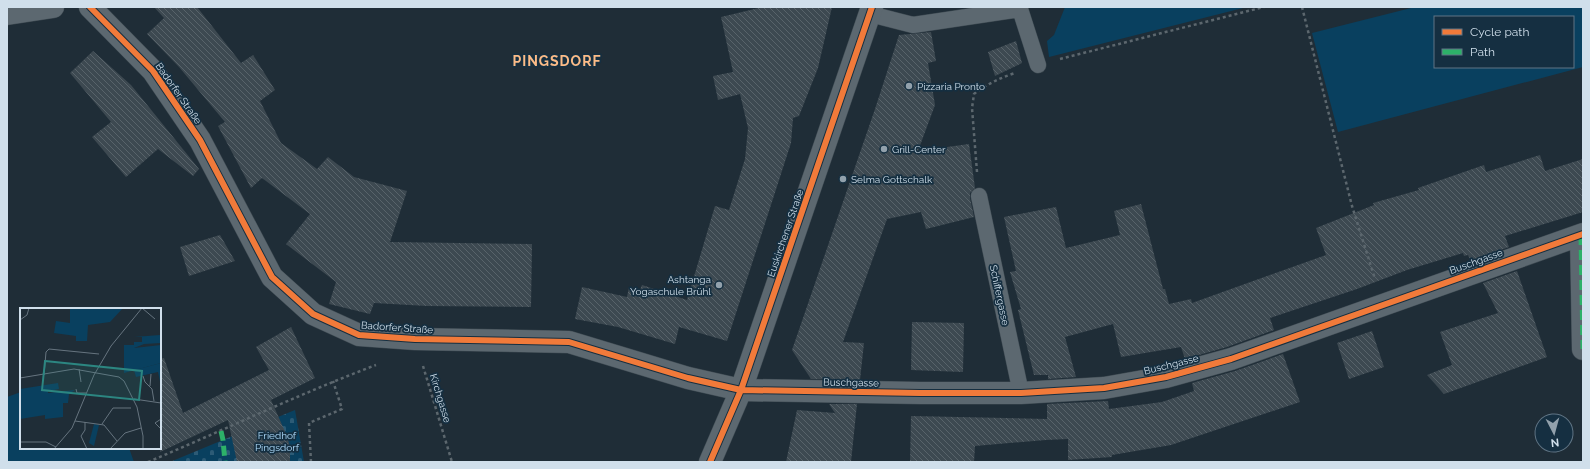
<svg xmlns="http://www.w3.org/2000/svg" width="1590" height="469" viewBox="0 0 1590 469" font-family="Raleway,sans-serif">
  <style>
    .green { fill: #09405f; fill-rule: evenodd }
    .cemetery { fill: url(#cemetery-stones) }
    .building { fill: url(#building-back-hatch) }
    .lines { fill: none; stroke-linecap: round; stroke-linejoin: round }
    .lane-casing { stroke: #3e4a52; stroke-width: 17 }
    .street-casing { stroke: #3e4a52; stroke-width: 23 }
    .secondary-casing { stroke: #3e4a52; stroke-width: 23 }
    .path { stroke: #5c676e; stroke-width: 2.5; stroke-dasharray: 3 3; stroke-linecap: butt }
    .lane { stroke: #5c6870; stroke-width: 16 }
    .street { stroke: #5c6870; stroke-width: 22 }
    .secondary { stroke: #5c6870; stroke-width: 22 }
    .quiet { stroke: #2db169; stroke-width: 5; stroke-dasharray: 10 5; stroke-linecap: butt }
    .cycleway-casing { stroke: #152f41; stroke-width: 8 }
    .cycleway { stroke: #f17a3a; stroke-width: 6 }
    .poi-dot { fill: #92a1ac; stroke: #152f41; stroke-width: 1.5 }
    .labels { text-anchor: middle; stroke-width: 3.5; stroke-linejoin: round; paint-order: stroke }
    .poi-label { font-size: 10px; fill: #d0dfeb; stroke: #152f41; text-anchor: start }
    .street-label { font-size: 10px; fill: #d0dfeb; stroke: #152f41 }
    .park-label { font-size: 10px; fill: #b1ddfc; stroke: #152f41 }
    .district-label { font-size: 14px; font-weight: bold; letter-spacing: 1px; fill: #fbbb87; stroke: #152f41 }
    .inset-road { fill: none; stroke: #66747f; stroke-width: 1 }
    .view { fill: #2c8681; fill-opacity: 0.15; stroke: #2c8681; stroke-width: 2 }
    .inset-edge { fill: none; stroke: #d0dfeb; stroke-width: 2 }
  </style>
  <defs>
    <pattern id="cemetery-stones" width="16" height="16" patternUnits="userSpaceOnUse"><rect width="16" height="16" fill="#09405f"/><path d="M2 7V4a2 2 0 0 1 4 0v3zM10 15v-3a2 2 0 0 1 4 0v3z" fill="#2c5b76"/></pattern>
    <pattern id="building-back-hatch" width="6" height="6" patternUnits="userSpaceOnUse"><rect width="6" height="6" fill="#3d4951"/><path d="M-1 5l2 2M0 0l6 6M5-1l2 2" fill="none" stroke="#58636a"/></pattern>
  </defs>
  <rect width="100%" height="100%" fill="#1f2d37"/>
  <path class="green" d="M1065,7H1247L1049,57L1047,41L1054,35Z
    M1415,7H1583V67L1338,132L1312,33ZM1435,17H1573V67H1435Z
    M21,392V448H129L134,462H7V397Z"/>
  <path class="cemetery" d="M295,410L304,462H170Z"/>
  <path class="building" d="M154,7H197L241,63L253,55L275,90L260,101L281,143L317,169L328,157L354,177L407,191L390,242L532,244L531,307L427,306L374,303L370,314L329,304L336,282L286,244L310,214L262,178L251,188L218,126L225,122L179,67L147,34L164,18Z
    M763,7H832L818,68L799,116L793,118L791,143L727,341L679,327L675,344L618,327L575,319L582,287L627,297L629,287L640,290L642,285L687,300L715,206L729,210L745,159L748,128L740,94L718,100L713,76L733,72L721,17Z
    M931,32L936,61L928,63L935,105L918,151L969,144L975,188L970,193V198L974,217L926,229L921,212L887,219L843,342L864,343L860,380L811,379L792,350L875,109L899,35Z
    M1016,41L1022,63L995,76L988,52Z
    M93,51L131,85L199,169L193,176L158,149L126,177L92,137L111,122L70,73Z
    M1540,155L1545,171L1583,159V212L1505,236L1509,247L1471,261L1468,255L1464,256L1463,253L1407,270L1357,289L1270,318L1274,330L1227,347L1185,359L1181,347L1121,357L1113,324L1065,337L1076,377L1048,379V375H1034L1018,310L1021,309L1010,272L1016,271L1004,217L1056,207L1066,248L1120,235L1114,211L1141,204L1163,289H1165L1169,304L1191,299L1192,303L1326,255L1316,228L1374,205L1373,203L1419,190L1418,188L1484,165L1486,172Z
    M220,235L235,261L189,276L180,247Z
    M1517,271L1547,357L1444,394L1427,375L1452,365L1440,332L1498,313L1483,283Z
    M912,322L964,323L963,372L911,370Z
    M291,327L315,378L271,400L287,436L290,447V462H237L228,420L160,452V359L164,358L183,413L269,370L256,347Z
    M1372,331L1384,367L1349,379L1337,343Z
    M1283,354L1300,402L1171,445L1112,455V457L1068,460V439L1046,440L975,446L974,462H910L911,416L1047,419V404L1108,401L1109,409L1162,402L1194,391L1192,383L1235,371Z
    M829,404H857L851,462H786L797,410L835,413Z"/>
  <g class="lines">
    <g class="lane-casing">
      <path id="lane" d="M870,14L913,25L1020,9L1038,65
        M979,196L1021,393"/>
    </g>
    <g class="street-casing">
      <path id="street" d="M90,7L153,71L200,140L272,277L313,314L359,335L415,339L569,342L688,378L741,390L920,393H1021L1104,388L1166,377L1231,359L1583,234
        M7,14L53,7
        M1581,235L1583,349"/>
    </g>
    <g class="secondary-casing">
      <path id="secondary" d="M710,462L741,390L872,7"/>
    </g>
    <path class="path" d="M1302,7L1352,206L1375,279
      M1060,59L1264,7
      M977,172L972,108L974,94C987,84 1000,78 1015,73
      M423,366L452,462
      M148,462C224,430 299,394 376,365
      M311,462L309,423L342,409L333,381"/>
    <use href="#lane" class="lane"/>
    <use href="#street" class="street"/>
    <use href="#secondary" class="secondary"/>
    <path class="quiet" d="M1581,235L1583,349
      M221,431L223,440L225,462"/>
    <g class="cycleway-casing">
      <path id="cycleway" d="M90,7L153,71L200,140L272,277L313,314L359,335L415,339L569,342L688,378L741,390L920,393H1021L1104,388L1166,377L1231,359L1583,234
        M710,462L741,390L872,7"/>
    </g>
    <use href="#cycleway" class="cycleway"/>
  </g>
  <g class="poi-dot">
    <circle cx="909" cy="86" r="4"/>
    <circle cx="884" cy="149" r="4"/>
    <circle cx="843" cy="179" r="4"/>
    <circle cx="719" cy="285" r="4"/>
  </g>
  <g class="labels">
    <g class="poi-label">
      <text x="917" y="90">Pizzaria Pronto</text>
      <text x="892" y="153">Grill-Center</text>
      <text x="851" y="183">Selma Gottschalk</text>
      <text x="711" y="283" text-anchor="end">Ashtanga<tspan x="711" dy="12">Yogaschule Brühl</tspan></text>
    </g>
    <g class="street-label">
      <text transform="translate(179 93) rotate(55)" y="4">Badorfer Straße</text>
      <text transform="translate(785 233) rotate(-71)" y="4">Euskirchener Straße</text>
      <text transform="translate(1476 261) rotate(-20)" y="4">Buschgasse</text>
      <text transform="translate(1000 295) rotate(78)" y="4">Schiffergasse</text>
      <text transform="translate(397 327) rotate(4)" y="4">Badorfer Straße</text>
      <text transform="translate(1171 364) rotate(-14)" y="4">Buschgasse</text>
      <text transform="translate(851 382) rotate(1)" y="4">Buschgasse</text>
      <text transform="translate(441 398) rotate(73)" y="4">Kirchgasse</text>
    </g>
    <g class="park-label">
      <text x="277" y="439">Friedhof<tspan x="277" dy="12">Pingsdorf</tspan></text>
    </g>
    <g class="district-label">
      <text x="557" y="66">PINGSDORF</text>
    </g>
  </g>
  <g transform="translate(20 308)">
    <rect width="141" height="141" fill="#1f2d37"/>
    <path d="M50,0H103L90,14L68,17L67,33H56V28L34,25L36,13L50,15ZM140,27L141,35L124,36L114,40V34H122V29H114ZM141,55V78L138,64L116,69L114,62ZM38,75L39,81L28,83V85L55,82L49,86L48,95H43V109L25,111V107L0,111V81Z" fill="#09405f"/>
    <path d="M104,37H114V40L141,37V55L104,65Z" fill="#09405f"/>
    <path d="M74,116L79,117L74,138L69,135Z" fill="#09405f"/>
    <path class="inset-road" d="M122,0L135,11M0,12L7,7L9,0M59,61L61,74M24,67L26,44L29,41L79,46M123,68L125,74L132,81L134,93M0,70L54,61L99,69L104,73L117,99L123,128V141M130,78L131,66M56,81L57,85H66M114,91L141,95M141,111L135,115L141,121M55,113L84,117L97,133M65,114V122L61,128L67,141M82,116L93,100H111M0,134H26L36,139M34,141L52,120L74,67L91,38L122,0M90,141L105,125L121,120"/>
    <path class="view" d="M25,53L122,63L119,92L22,82Z"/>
    <rect width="141" height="141" class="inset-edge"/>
  </g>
  <rect width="1590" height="469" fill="none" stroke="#d0dfeb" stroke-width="16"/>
  <rect x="1434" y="16" width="140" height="52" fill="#152f41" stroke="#607585"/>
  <rect x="1442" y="29" width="20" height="6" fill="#f17a3a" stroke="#607585"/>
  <text x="1470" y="36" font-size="12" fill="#d0dfeb">Cycle path</text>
  <rect x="1442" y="49" width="20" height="6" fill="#2db169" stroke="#607585"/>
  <text x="1470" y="56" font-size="12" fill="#d0dfeb">Path</text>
  <g transform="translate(1554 433) rotate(174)"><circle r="19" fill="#152f41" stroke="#607585"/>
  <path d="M0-3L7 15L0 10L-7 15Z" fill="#92a1ac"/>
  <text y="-6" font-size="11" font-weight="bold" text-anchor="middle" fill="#d0dfeb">N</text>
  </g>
</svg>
